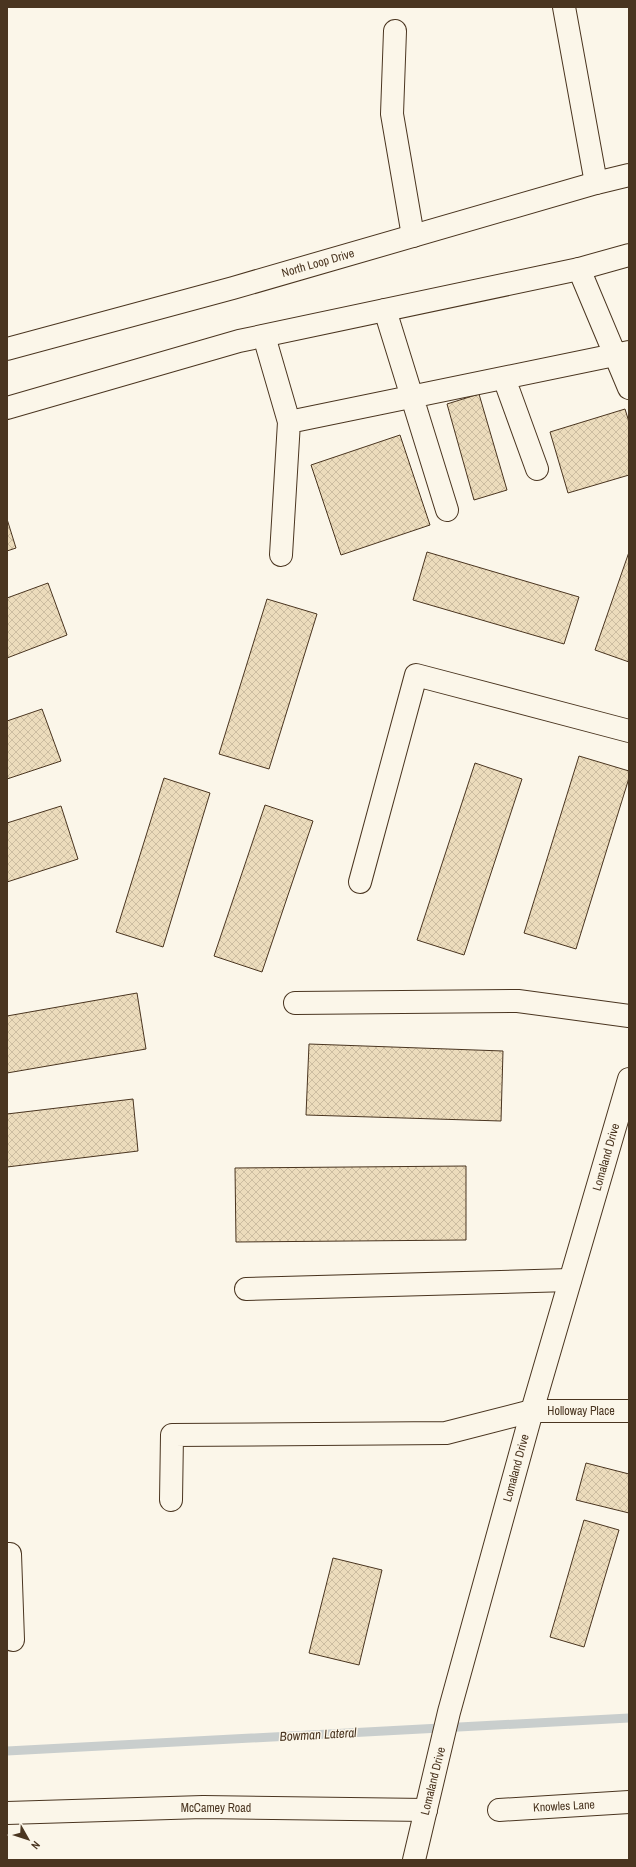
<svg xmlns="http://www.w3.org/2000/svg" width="636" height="1867" viewBox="0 0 636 1867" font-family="'Archivo Narrow',sans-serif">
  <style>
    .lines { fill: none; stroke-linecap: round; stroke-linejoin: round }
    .stream { stroke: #c9cecd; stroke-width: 9 }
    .building { fill: url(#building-cross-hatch); stroke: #4a3520 }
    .minor-casing { stroke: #4a3520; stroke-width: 24 }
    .major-casing { stroke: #4a3520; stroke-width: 24 }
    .minor { stroke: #fbf6e9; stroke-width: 22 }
    .major { stroke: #fbf6e9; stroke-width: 22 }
    .labels { text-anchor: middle; stroke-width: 3; stroke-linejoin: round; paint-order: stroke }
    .street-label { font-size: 12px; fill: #4a3520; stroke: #fbf6e9 }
    .water-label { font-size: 13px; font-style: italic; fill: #4a3520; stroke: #fbf6e9 }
  </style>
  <defs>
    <pattern id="building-cross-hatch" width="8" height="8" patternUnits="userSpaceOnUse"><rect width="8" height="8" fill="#ecdcbc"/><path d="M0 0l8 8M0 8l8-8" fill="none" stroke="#ccbda1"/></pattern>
  </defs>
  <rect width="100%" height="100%" fill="#fbf6e9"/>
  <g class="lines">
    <path class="stream" d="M7,1751L629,1718"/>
  </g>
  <path class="building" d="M479,394L507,490L474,500L447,404Z
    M625,409L629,422V475L568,493L550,432Z
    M400,435L430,525L341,555L311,465Z
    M7,519L16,548L7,551Z
    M427,552L579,597L564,644L413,600Z
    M629,552V662L595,650Z
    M48,583L67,635L7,658V598Z
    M267,599L317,614L269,769L219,754Z
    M42,709L61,761L7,779V721Z
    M579,756L629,771V778L576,949L524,933Z
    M475,763L522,779L464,955L417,940Z
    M164,778L210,793L163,947L116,932Z
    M265,805L313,821L262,972L214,956Z
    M61,806L78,859L7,882V823Z
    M137,993L146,1049L7,1073V1016Z
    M309,1044L503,1051L501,1121L306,1115Z
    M133,1099L138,1151L7,1167V1114Z
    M466,1166V1240L236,1242L235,1168Z
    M586,1463L629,1474V1513L576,1500Z
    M584,1520L619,1530L584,1647L550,1637Z
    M333,1558L382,1570L359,1665L309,1653Z"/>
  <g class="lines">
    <g class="minor-casing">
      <path id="minor" d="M564,7L596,183
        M395,31L392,114L413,236
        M579,269L629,388
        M385,310L447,510
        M264,336L289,422L629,352
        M504,378L537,469
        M281,555L289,422
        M360,882L416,675L629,731
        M295,1003L518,1001L629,1016
        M246,1289L570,1280
        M171,1500L172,1435L446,1433L532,1411H629
        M7,1554H10L13,1640
        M499,1810L629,1802
        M7,1813L203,1807L426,1810"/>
    </g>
    <g class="major-casing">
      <path id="major" d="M7,349L233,288L596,183L629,175
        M7,408L239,341L579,269L629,255
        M414,1860L449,1712L532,1411L629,1079"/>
    </g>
    <use href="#minor" class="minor"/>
    <use href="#major" class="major"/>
  </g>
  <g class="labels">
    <g class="street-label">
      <text transform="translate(318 263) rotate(-16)" y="4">North Loop Drive</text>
      <text transform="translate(606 1157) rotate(-74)" y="4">Lomaland Drive</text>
      <text x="581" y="1415">Holloway Place</text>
      <text transform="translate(516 1468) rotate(-75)" y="4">Lomaland Drive</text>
      <text transform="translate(433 1781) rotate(-76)" y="4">Lomaland Drive</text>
      <text transform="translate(564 1806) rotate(-3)" y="4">Knowles Lane</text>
      <text x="216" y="1812">McCamey Road</text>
    </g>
    <g class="water-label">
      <text transform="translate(318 1734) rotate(-3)" y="5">Bowman Lateral</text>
    </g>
  </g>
  <rect width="636" height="1867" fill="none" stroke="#4a3520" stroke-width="16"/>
  <g transform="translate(28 1839) rotate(129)" stroke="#fbf6e9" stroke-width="3" paint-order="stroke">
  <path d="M0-3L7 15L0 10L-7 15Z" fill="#4a3520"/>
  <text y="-6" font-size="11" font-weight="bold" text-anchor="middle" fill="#4a3520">N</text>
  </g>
</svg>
